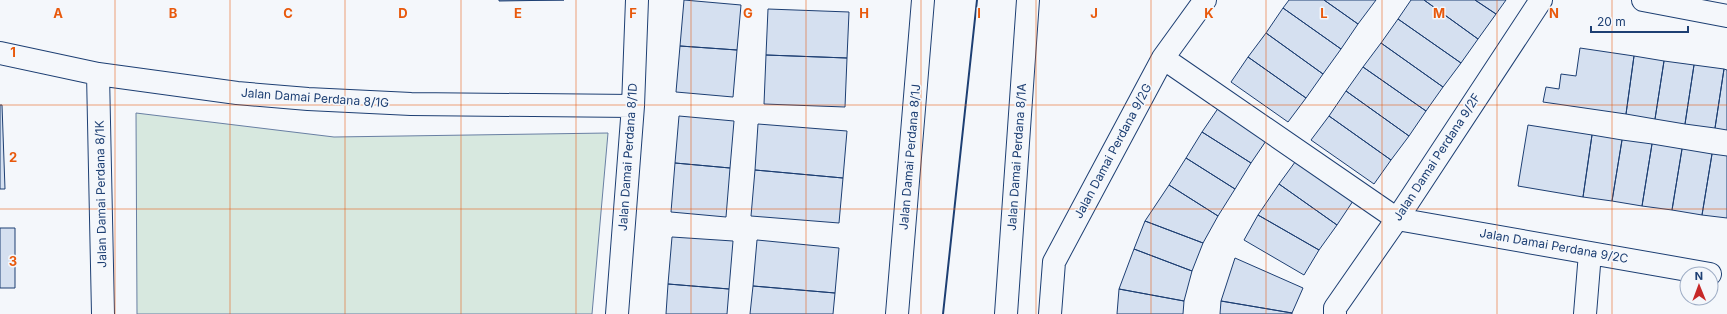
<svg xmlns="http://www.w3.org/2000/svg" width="1727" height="314" viewBox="0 0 1727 314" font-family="Inter,sans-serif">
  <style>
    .green { fill: #d7e8df; stroke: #687fa3 }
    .building { fill: #d5e0f0; stroke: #1d3f73 }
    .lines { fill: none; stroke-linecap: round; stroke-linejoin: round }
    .minor-casing { stroke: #1d3f73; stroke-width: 24 }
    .minor { stroke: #f4f7fb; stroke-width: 22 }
    .wall { stroke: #1d3f73; stroke-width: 2 }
    .grid { fill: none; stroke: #e8590c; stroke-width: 1; stroke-opacity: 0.55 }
    .labels { text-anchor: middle; stroke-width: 3; stroke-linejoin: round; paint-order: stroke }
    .street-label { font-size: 12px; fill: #1d3f73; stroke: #f4f7fb }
    .grid-label { font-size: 13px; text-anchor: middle; font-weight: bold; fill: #e8590c; stroke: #f4f7fb; stroke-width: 3; stroke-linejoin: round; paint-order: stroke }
  </style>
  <rect width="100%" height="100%" fill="#f4f7fb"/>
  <path class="green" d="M136,113L334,137L608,133L592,314H137Z"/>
  <path class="building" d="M499,0H564L499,1Z
    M684,0L741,5L737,50L680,46Z
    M1289,0H1324L1358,24L1341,49L1283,8Z
    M1324,0H1376L1358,24Z
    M1411,0H1424L1478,39L1461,63L1398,19Z
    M1424,0H1475L1496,14L1478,39Z
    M1475,0H1506L1496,14Z
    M1283,8L1341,49L1323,74L1266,33Z
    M768,9L849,12L847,58L766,55Z
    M1398,19L1461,63L1443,87L1381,43Z
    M1266,33L1323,74L1306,98L1248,57Z
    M1381,43L1443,87L1426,111L1363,67Z
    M680,46L737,50L733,97L676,92Z
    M1580,48L1634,56L1626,114L1543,102L1546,87L1559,89L1561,74L1576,76Z
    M766,55L847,58L845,107L764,104Z
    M1634,56L1664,61L1655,119L1626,114Z
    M1248,57L1306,98L1288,122L1231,82Z
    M1664,61L1694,65L1685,124L1655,119Z
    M1694,65L1724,69L1715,128L1685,124Z
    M1363,67L1426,111L1409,136L1346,91Z
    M1724,69L1727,70V130L1715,128Z
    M1346,91L1409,136L1391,160L1329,116Z
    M1221,104L1270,135L1251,163L1202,132Z
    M0,105H2L5,189H0Z
    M679,116L734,121L730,168L675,163Z
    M1329,116L1391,160L1374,184L1311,140Z
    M758,124L847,131L843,178L755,170Z
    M1528,125L1592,135L1583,197L1518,186Z
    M1202,132L1251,163L1235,189L1186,158Z
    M1592,135L1622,140L1612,201L1583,197Z
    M1622,140L1652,144L1642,206L1612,201Z
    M1652,144L1682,149L1672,210L1642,206Z
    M1682,149L1712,154L1702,215L1672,210Z
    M1712,154L1727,156V218L1702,215Z
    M1186,158L1235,189L1218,216L1169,185Z
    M1298,158L1355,198L1337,225L1279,184Z
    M675,163L730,168L726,217L671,212Z
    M755,170L843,178L839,223L751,216Z
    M1279,184L1337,225L1319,250L1258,215Z
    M1169,185L1218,216L1203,243L1145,221Z
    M1258,215L1319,250L1304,275L1244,240Z
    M1145,221L1203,243L1192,271L1134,249Z
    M0,228H15V288H0Z
    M672,237L733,241L729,289L668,284Z
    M757,240L839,248L835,293L753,286Z
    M1134,249L1192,271L1184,301L1119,289Z
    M1235,258L1303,288L1292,313L1221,301Z
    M668,284L729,289L727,314H666Z
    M753,286L835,293L833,314H750Z
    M1119,289L1184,301L1183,314H1117Z
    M1221,301L1292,313V314H1220Z"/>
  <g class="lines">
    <g class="minor-casing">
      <path id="minor" d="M1643,0L1727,16
        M0,53L98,74L237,93L308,99L411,104L633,106
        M1163,58L1397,219L1710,274
        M98,74L103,314
        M617,314L633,106L637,0
        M897,314L923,0
        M1006,314L1028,0
        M1050,314L1054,262L1163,58L1205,0
        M1335,314V308L1397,219L1541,0
        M1585,314L1590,253"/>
    </g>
    <use href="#minor" class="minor"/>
    <path class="wall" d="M943,314L977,0"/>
  </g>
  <path class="grid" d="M115,0V314M230,0V314M345,0V314M461,0V314M576,0V314M691,0V314M806,0V314M921,0V314M1036,0V314M1151,0V314M1266,0V314M1382,0V314M1497,0V314M1612,0V314M0,105H1727M0,209H1727"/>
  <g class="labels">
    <g class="street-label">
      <text transform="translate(315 98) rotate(4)" y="4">Jalan Damai Perdana 8/1G</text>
      <text transform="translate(1113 151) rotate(-62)" y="4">Jalan Damai Perdana 9/2G</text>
      <text transform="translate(628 157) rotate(-86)" y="4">Jalan Damai Perdana 8/1D</text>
      <text transform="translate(910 157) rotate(-85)" y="4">Jalan Damai Perdana 8/1J</text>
      <text transform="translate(1017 157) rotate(-86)" y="4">Jalan Damai Perdana 8/1A</text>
      <text transform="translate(1437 157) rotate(-57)" y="4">Jalan Damai Perdana 9/2F</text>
      <text transform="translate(101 194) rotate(-91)" y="4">Jalan Damai Perdana 8/1K</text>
      <text transform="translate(1554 246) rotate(10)" y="4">Jalan Damai Perdana 9/2C</text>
    </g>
  </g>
  <g class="grid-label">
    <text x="58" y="18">A</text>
    <text x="173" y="18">B</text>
    <text x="288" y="18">C</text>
    <text x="403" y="18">D</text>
    <text x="518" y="18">E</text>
    <text x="633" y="18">F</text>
    <text x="748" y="18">G</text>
    <text x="864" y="18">H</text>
    <text x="979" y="18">I</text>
    <text x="1094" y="18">J</text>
    <text x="1209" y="18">K</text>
    <text x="1324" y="18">L</text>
    <text x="1439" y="18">M</text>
    <text x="1554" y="18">N</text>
    <text x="13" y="57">1</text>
    <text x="13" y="162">2</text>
    <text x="13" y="266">3</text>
  </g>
  <g transform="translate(1699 286) rotate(359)"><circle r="19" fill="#f4f7fb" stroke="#9eadc5"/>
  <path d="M0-3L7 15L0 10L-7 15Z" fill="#c62828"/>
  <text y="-6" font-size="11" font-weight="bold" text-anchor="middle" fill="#1d3f73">N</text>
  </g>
  <path d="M1591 26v6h97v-6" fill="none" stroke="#1d3f73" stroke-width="2"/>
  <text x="1597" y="26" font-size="12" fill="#1d3f73" stroke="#f4f7fb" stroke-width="3" paint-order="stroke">20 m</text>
</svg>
